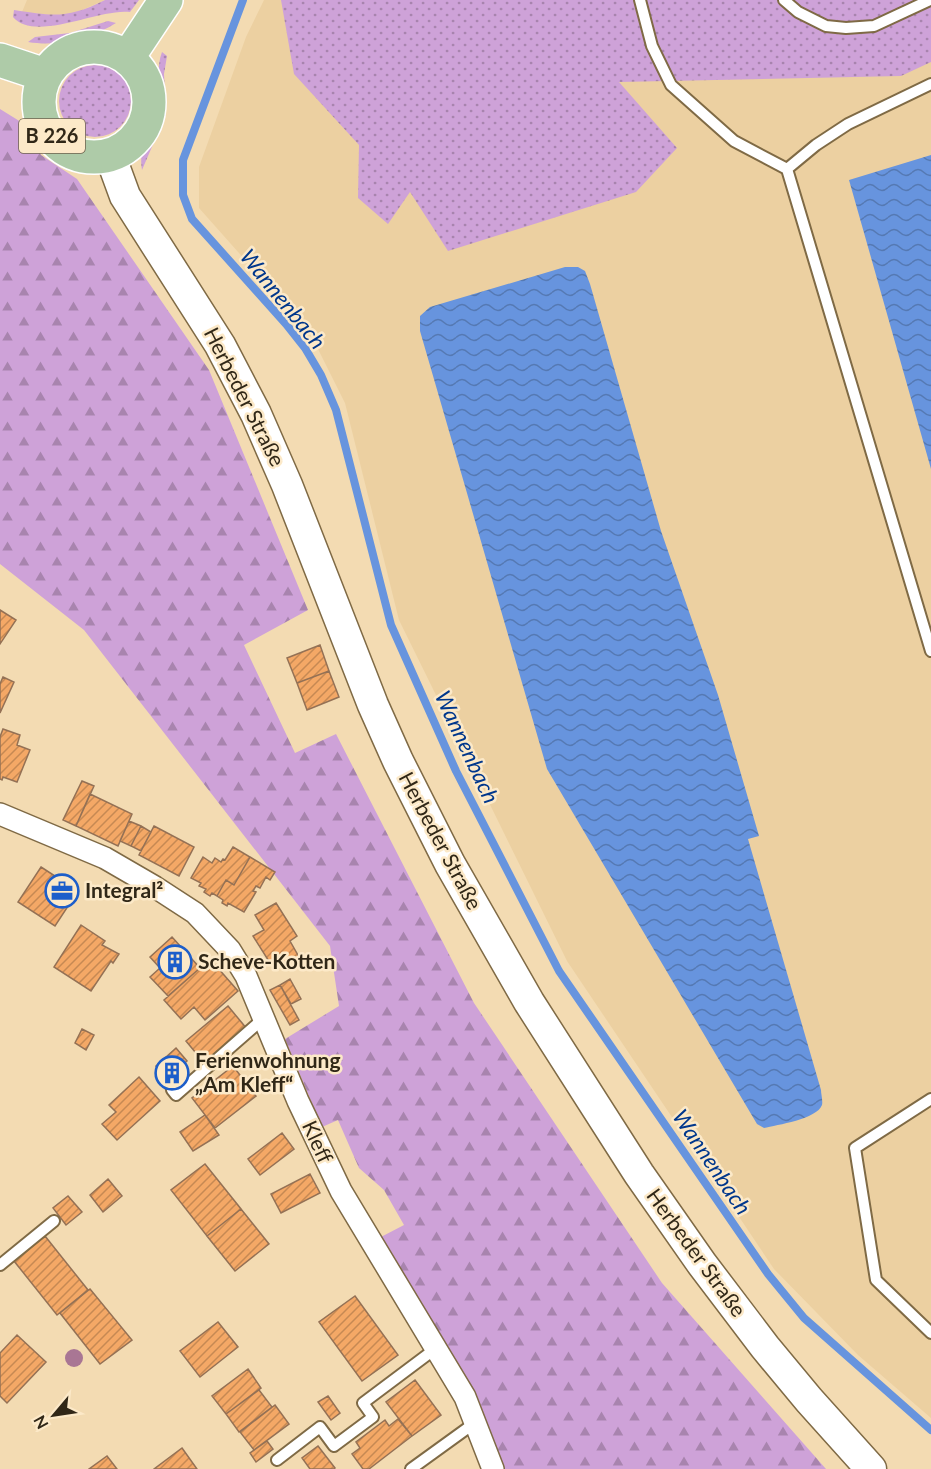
<svg xmlns="http://www.w3.org/2000/svg" width="931" height="1469" viewBox="0 0 931 1469" font-family="Lato,sans-serif">
  <style>
    .built { fill: #ecd0a1 }
    .grass { fill: url(#grass-dots) }
    .forest { fill: url(#forest-firs) }
    .water { fill: url(#water-waves) }
    .lines { fill: none; stroke-linecap: round; stroke-linejoin: round }
    .stream { stroke: #6794de; stroke-width: 8 }
    .building { fill: url(#building-hatch); stroke: #947155; stroke-width: 1.5 }
    .lane-casing { stroke: #7f6a45; stroke-width: 14 }
    .street-casing { stroke: #7f6a45; stroke-width: 24 }
    .secondary-casing { stroke: #7f6a45; stroke-width: 33 }
    .primary-casing { stroke: #fff; stroke-width: 36 }
    .lane { stroke: #fff; stroke-width: 10 }
    .street { stroke: #fff; stroke-width: 21 }
    .secondary { stroke: #fff; stroke-width: 30 }
    .primary { stroke: #aecba8; stroke-width: 33 }
    .tree { fill: #a97694 }
    .labels { text-anchor: middle; stroke-width: 5; stroke-linejoin: round; paint-order: stroke }
    .shield { fill: #fce9c8; stroke: #6d614c; stroke-width: 1.5 }
    .shield-label { font-size: 20px; font-weight: bold; fill: #302717 }
    .street-label { font-size: 21px; fill: #302717; stroke: #fce9c8 }
    .poi-label { font-size: 21px; font-weight: bold; fill: #302717; stroke: #fce9c8; text-anchor: start }
    .water-label { font-size: 22px; font-style: italic; fill: #00378c; stroke: #fce9c8 }
  </style>
  <defs>
    <pattern id="grass-dots" width="8" height="8" patternUnits="userSpaceOnUse" patternTransform="scale(1.5)"><rect width="8" height="8" fill="#cea2d8"/><path d="M2 2h.1M6 6h.1" fill="none" stroke="#a884ae" stroke-width="1.8" stroke-linecap="round"/></pattern>
    <pattern id="forest-firs" width="22" height="20" patternUnits="userSpaceOnUse" patternTransform="scale(1.5)"><rect width="22" height="20" fill="#cea2d8"/><path d="M5 1l3.5 6h-7zM16 11l3.5 6h-7z" fill="#a884ae"/></pattern>
    <pattern id="water-waves" width="16" height="10" patternUnits="userSpaceOnUse" patternTransform="scale(1.5)"><rect width="16" height="10" fill="#6794de"/><path d="M0 5q4-4 8 0t8 0" fill="none" stroke="#5579b3"/></pattern>
    <pattern id="building-hatch" width="6" height="6" patternUnits="userSpaceOnUse" patternTransform="scale(1.5)"><rect width="6" height="6" fill="#f4a866"/><path d="M-1 1l2-2M0 6l6-6M5 7l2-2" fill="none" stroke="#c68953"/></pattern>
  </defs>
  <rect width="100%" height="100%" fill="#f3dbb2"/>
  <path class="built" d="M27,0H105L73,14L59,16L22,12Z
    M264,0H770L931,14V1418L858,1355L774,1269L567,961L399,620L345,403L310,333L199,208V167L246,37Z"/>
  <path class="grass" d="M105,0H139L130,12C99,8 35,43 13,17L14,10C54,16 67,19 105,0Z
    M281,0H931V62L901,76L619,82L677,148L636,192L448,251L410,192L388,224L358,198L359,145L294,74Z
    M108,21L116,23C91,39 58,47 28,42L35,37L70,33Z
    M162,52L167,56L164,74L166,114L142,170C137,143 157,131 159,108C161,89 155,71 162,52Z
    M59 101a36 36 0 1 1 72 0a36 36 0 1 1-72 0Z"/>
  <path class="forest" d="M0,109L21,122L41,155L77,179L209,370L308,610L244,645L295,753L336,734L474,1003L662,1283L826,1469H504L477,1404L379,1238L404,1225L384,1190L359,1168L338,1120L322,1127L285,1039L339,1006L330,946L84,630L0,564Z"/>
  <path class="water" d="M931,155V469L849,180Z
    M565,267H578L585,271L590,284L661,531L718,695L759,836L748,839L821,1090C821,1094 823,1101 822,1105C817,1119 777,1125 764,1128L757,1124L547,769L420,331V316L430,307Z"/>
  <g class="lines">
    <path class="stream" d="M243,0L183,160V195L192,219L286,324L305,348L321,375L336,410L391,625L456,771L559,971L768,1274L804,1318L931,1430"/>
  </g>
  <path class="building" d="M0,610L16,620L0,644Z
    M320,645L329,671L297,683L287,658Z
    M329,671L339,697L307,710L297,683Z
    M3,677L14,682L0,713V684Z
    M3,729L20,735L17,745L30,750L17,782L3,777L2,780L0,779V737Z
    M82,781L94,786L76,826L63,820Z
    M90,794L132,814L118,846L76,826Z
    M129,821L141,826L131,846L120,841Z
    M141,826L151,832L141,851L131,846Z
    M154,826L194,847L179,876L139,855Z
    M233,847L250,857L234,885L226,880L217,896L212,893L210,896L204,892L206,889L199,886L201,883L191,878L203,857L212,863L215,858L221,862L223,859L225,860Z
    M250,857L275,872L270,880L266,877L260,888L256,886L253,891L256,892L244,912L228,903L227,906L222,903L223,900L217,896L226,880L234,885Z
    M41,867L78,891L55,926L18,902Z
    M276,903L297,936L290,941L299,957L284,966L278,958L270,963L253,936L264,930L255,915Z
    M81,925L105,941L102,945L119,954L113,963L111,961L91,991L54,967Z
    M172,937L200,968L168,996L150,977L160,968L150,957Z
    M210,959L238,991L205,1020L194,1007L181,1019L164,1000Z
    M290,979L301,999L291,1004L280,985Z
    M280,985L299,1020L290,1025L270,990Z
    M228,1006L247,1029L205,1064L186,1041Z
    M82,1029L94,1035L86,1050L75,1043Z
    M176,1048L187,1061L178,1069L186,1078L169,1093L159,1082L165,1076L156,1066Z
    M233,1066L256,1096L215,1128L192,1098Z
    M139,1077L160,1101L117,1140L102,1124L116,1112L109,1105Z
    M205,1115L219,1135L193,1151L180,1132Z
    M282,1133L294,1149L260,1175L248,1159Z
    M205,1164L241,1209L207,1236L171,1190Z
    M310,1174L320,1193L281,1213L271,1194Z
    M108,1179L122,1196L103,1212L90,1195Z
    M68,1196L82,1212L66,1225L53,1208Z
    M241,1209L269,1244L235,1271L207,1236Z
    M45,1236L88,1290L57,1315L14,1261Z
    M90,1289L132,1340L100,1364L60,1313Z
    M355,1296L398,1355L362,1381L319,1322Z
    M218,1322L238,1347L200,1377L180,1351Z
    M17,1335L46,1362L7,1403L0,1396V1353Z
    M248,1369L261,1388L226,1414L212,1396Z
    M415,1380L441,1415L412,1436L386,1402Z
    M259,1390L272,1407L239,1432L226,1414Z
    M328,1396L340,1413L331,1420L318,1402Z
    M275,1405L289,1424L254,1450L240,1432Z
    M398,1419L412,1436L369,1469H363L352,1454L360,1448L356,1442L385,1420L389,1426Z
    M267,1441L273,1449L256,1462L250,1453Z
    M318,1446L335,1468L334,1469H310L302,1458Z
    M182,1448L197,1469H154Z
    M107,1456L117,1469H89Z"/>
  <g class="lines">
    <g class="lane-casing">
      <path id="lane" d="M640,0L652,46L671,85L734,141L787,169
        M784,0L798,12L826,26L846,28L874,26L930,0
        M931,84L848,124L816,145L787,169L931,651
        M172,1090L176,1095L264,1018
        M931,1099L855,1148L876,1280L931,1333
        M0,1265L54,1221
        M277,1460L320,1427L334,1446L373,1417L363,1403L435,1349
        M411,1469L476,1422"/>
    </g>
    <g class="street-casing">
      <path id="street" d="M0,814L105,858L155,887L195,913L230,950L246,976L298,1101L341,1191L465,1397L493,1469"/>
    </g>
    <g class="secondary-casing">
      <path id="secondary" d="M110,155L125,196L220,345L256,414L287,485L373,705L398,761L450,864L529,1002L639,1174L702,1264L765,1347L809,1400L871,1469"/>
    </g>
    <g class="primary-casing">
      <path id="primary" d="M39 102a55 55 0 1 1 110 0a55 55 0 1 1-110 0Z
        M128,57L166,0
        M0,60L45,75"/>
    </g>
    <use href="#lane" class="lane"/>
    <use href="#street" class="street"/>
    <use href="#secondary" class="secondary"/>
    <use href="#primary" class="primary"/>
  </g>
  <circle class="tree" cx="74" cy="1358" r="9"/>
  <defs>
    <g id="office-ring" transform="scale(1.725)"><circle r="9.5" fill="#fce9c8" stroke="#1d5eca" stroke-width="1.5"/><path d="M-6-3h4V-5.5h4V-3h4V5H-6ZM-1-4.5V-3h2v-1.5ZM-6 0V1H6V0Z" fill="#1d5eca"/></g>
    <g id="building-ring" transform="scale(1.725)"><circle r="9.5" fill="#fce9c8" stroke="#1d5eca" stroke-width="1.5"/><path d="M-4-6H4V6H1V3H-1V6H-4ZM-2.5-4.3h1.7v1.8h-1.7ZM.8-4.3h1.7v1.8H.8ZM-2.5-1h1.7V.8h-1.7ZM.8-1h1.7V.8H.8Z" fill="#1d5eca"/></g>
  </defs>
  <g fill-rule="evenodd">
    <use href="#office-ring" x="62" y="891"/>
    <use href="#building-ring" x="175" y="962"/>
    <use href="#building-ring" x="172" y="1073"/>
  </g>
  <g class="labels">
    <rect class="shield" x="19" y="119" width="66" height="34" rx="4.5"/>
    <g class="shield-label">
      <text x="52" y="143">B 226</text>
    </g>
    <g class="street-label">
      <text transform="translate(244 397) rotate(63)" y="7">Herbeder Straße</text>
      <text transform="translate(440 841) rotate(62)" y="7">Herbeder Straße</text>
      <text transform="translate(317 1142) rotate(65)" y="7">Kleff</text>
      <text transform="translate(696 1253) rotate(54)" y="7">Herbeder Straße</text>
    </g>
    <g class="poi-label">
      <text x="85" y="898">Integral²</text>
      <text x="198" y="969">Scheve-Kotten</text>
      <text x="195" y="1068">Ferienwohnung<tspan x="195" dy="24">„Am Kleff“</tspan></text>
    </g>
    <g class="water-label">
      <text transform="translate(283 299) rotate(51)" y="8">Wannenbach</text>
      <text transform="translate(467 747) rotate(65)" y="8">Wannenbach</text>
      <text transform="translate(712 1162) rotate(56)" y="8">Wannenbach</text>
    </g>
  </g>
  <g transform="translate(54 1415) rotate(241)" stroke="#fce9c8" stroke-width="4.5" paint-order="stroke">
  <path d="M0-4.5L10 22L0 15L-10 22Z" fill="#302717"/>
  <text y="-9" font-size="16" font-weight="bold" text-anchor="middle" fill="#302717">N</text>
  </g>
</svg>
